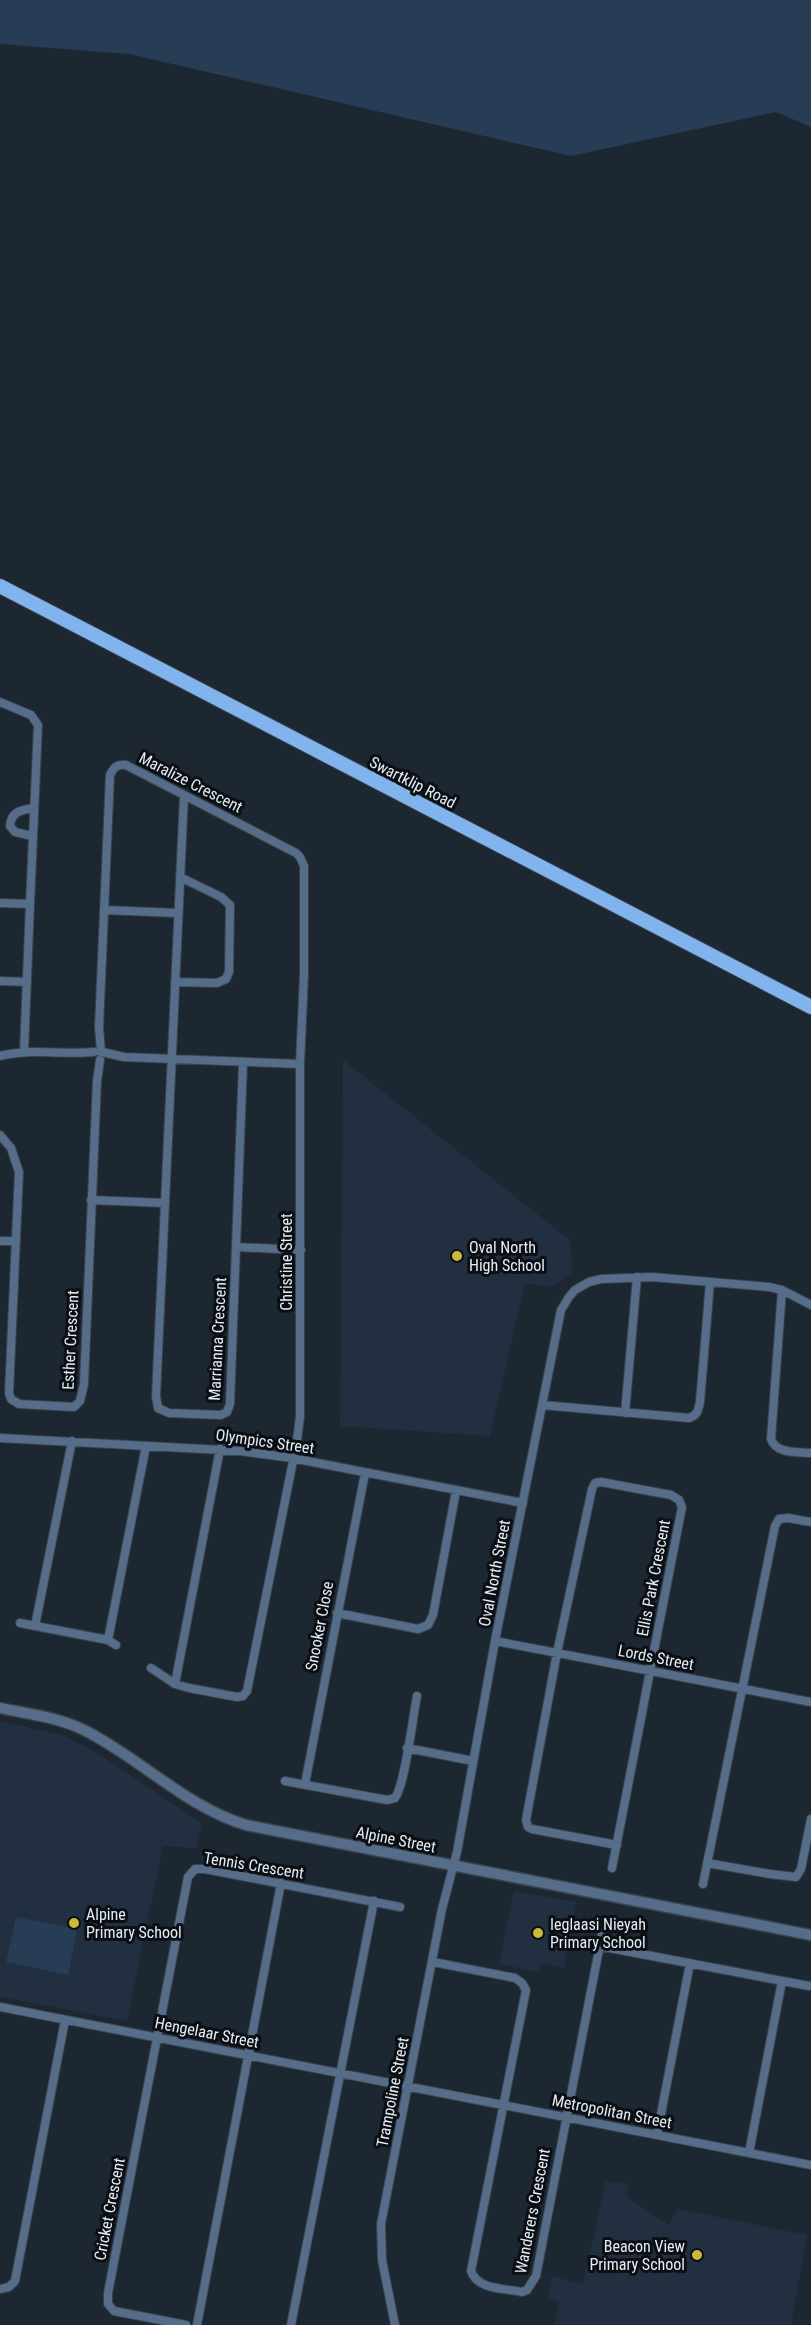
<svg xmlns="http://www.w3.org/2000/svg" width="811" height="2325" viewBox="0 0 811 2325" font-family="'Roboto Condensed',sans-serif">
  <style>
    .built { fill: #212f40 }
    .green { fill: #273d56 }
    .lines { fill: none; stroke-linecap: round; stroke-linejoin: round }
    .minor-casing { stroke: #38434d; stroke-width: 10 }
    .tertiary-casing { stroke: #38434d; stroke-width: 13 }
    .primary-casing { stroke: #38434d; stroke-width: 16 }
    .minor { stroke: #556d88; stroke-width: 8 }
    .tertiary { stroke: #556d88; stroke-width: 10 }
    .primary { stroke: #81b4ec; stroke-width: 14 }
    .poi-dot { fill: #cbba39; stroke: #0b0f14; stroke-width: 2 }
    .labels { text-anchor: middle; stroke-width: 6; stroke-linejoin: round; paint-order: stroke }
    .street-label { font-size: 16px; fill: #e5ecf4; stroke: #0b0f14 }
    .poi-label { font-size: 16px; fill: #e5ecf4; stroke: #0b0f14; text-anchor: start }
  </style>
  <rect width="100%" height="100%" fill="#1c2732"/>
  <path class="built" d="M343,1060L570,1240L573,1272L553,1287L525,1283L490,1436L340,1426Z
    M0,1721L62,1735L96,1752L202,1823L196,1848L163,1846L127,2021L0,1997Z
    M514,1891L576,1902L564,1968L541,1963L539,1972L499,1964Z
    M606,2181L628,2184L627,2197L669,2225L678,2209L807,2235L791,2325H554L559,2302L548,2299L552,2276L583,2284Z"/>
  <path class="green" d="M0,0H811V127L776,112L571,156L129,54L0,44Z
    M16,1917L77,1929L68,1975L6,1962Z"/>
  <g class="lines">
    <g class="minor-casing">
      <path id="minor" d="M0,702L31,715L38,725L30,904
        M184,796L156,1396L158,1408L169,1413L221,1415L227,1412L230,1404L243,1063
        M32,836L15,832L10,826C11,811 22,810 34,808
        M0,903L30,904L24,1051
        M104,910L177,913
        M0,981L27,982
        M175,982L217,983L226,979L229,972L230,905L221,897L180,877
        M101,1052L99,1027L110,775C114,767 117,764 126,765L296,853L300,857L304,866V975L300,1064V1416L297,1441L247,1691L243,1696L237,1697L189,1688L175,1684L151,1668
        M102,1052L124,1057L300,1064
        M0,1056C31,1048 62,1055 94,1052
        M0,1135L11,1148L19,1172L9,1393L11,1399L19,1404L74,1407L80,1401L84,1384L97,1081L100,1060
        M91,1200L164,1203
        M0,1241H16
        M236,1247L301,1250
        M782,1290L771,1439C776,1454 797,1452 811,1453
        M542,1405L689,1418C698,1415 698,1410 700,1402L710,1282
        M625,1413L637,1277
        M0,1438L240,1451L292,1458L523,1503
        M337,1613L418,1629L428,1625L433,1615L456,1491
        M20,1623L108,1640L116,1645
        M35,1626L72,1441
        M108,1640L146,1446
        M495,1641L811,1702
        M175,1684L220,1449
        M407,1748L473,1761
        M285,1781L387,1800L395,1798C405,1785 413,1716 417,1696
        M305,1784L365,1473
        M707,1863L770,1874L796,1877L801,1869L811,1819
        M612,1868L643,1708L650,1671L682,1507L679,1500L671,1495L601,1482L595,1483L592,1489L557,1653L526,1820L528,1827L532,1829L617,1845
        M703,1884L775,1526L779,1519L788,1518L811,1522
        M599,1946L809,1986
        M433,1962L515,1978L522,1983L526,1990L471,2271C478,2290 503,2288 522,2292L527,2290L536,2276L603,1929
        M0,2007L811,2165
        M657,2135L690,1963
        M749,2153L782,1981
        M0,2289L9,2287L15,2281L65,2020
        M186,2325L114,2311L108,2304V2293L188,1877L195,1869H205L400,1907
        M197,2325L281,1883
        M291,2325L374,1901
        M395,2325L382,2260L381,2224L442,1909L457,1852L495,1641L561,1310L569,1297L575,1290L589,1282L601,1279L652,1277L769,1287L782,1290L811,1305"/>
    </g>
    <g class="tertiary-casing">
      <path id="tertiary" d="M0,1708C28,1714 58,1717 84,1730C140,1758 186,1807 246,1825L811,1935"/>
    </g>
    <g class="primary-casing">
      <path id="primary" d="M0,586L811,1007"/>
    </g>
    <use href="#minor" class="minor"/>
    <use href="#tertiary" class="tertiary"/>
    <use href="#primary" class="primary"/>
  </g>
  <g class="poi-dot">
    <circle cx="457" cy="1256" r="6"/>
    <circle cx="74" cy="1923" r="6"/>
    <circle cx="538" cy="1933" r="6"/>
    <circle cx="697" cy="2255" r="6"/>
  </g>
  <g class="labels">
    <g class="street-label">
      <text transform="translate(191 782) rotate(27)" y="6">Maralize Crescent</text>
      <text transform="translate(413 782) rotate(27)" y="6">Swartklip Road</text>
      <text transform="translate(286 1262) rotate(-90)" y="6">Christine Street</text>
      <text transform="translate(217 1339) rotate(-87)" y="6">Marrianna Crescent</text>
      <text transform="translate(70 1340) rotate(-87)" y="6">Esther Crescent</text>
      <text transform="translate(265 1441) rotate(8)" y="6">Olympics Street</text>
      <text transform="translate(494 1573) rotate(-79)" y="6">Oval North Street</text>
      <text transform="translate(653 1578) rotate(-79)" y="6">Ellis Park Crescent</text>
      <text transform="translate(319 1626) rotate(-79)" y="6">Snooker Close</text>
      <text transform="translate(656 1657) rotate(11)" y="6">Lords Street</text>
      <text transform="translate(396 1839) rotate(11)" y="6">Alpine Street</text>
      <text transform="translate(254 1865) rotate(9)" y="6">Tennis Crescent</text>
      <text transform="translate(207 2032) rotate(11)" y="6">Hengelaar Street</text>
      <text transform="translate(392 2092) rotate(-79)" y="6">Trampoline Street</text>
      <text transform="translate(612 2111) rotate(11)" y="6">Metropolitan Street</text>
      <text transform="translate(109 2209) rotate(-79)" y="6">Cricket Crescent</text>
      <text transform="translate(532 2211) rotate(-79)" y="6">Wanderers Crescent</text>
    </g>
    <g class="poi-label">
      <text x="469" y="1253">Oval North<tspan x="469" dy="18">High School</tspan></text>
      <text x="86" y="1920">Alpine<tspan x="86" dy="18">Primary School</tspan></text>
      <text x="550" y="1930">Ieglaasi Nieyah<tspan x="550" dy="18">Primary School</tspan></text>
      <text x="685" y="2252" text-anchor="end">Beacon View<tspan x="685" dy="18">Primary School</tspan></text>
    </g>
  </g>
</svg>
